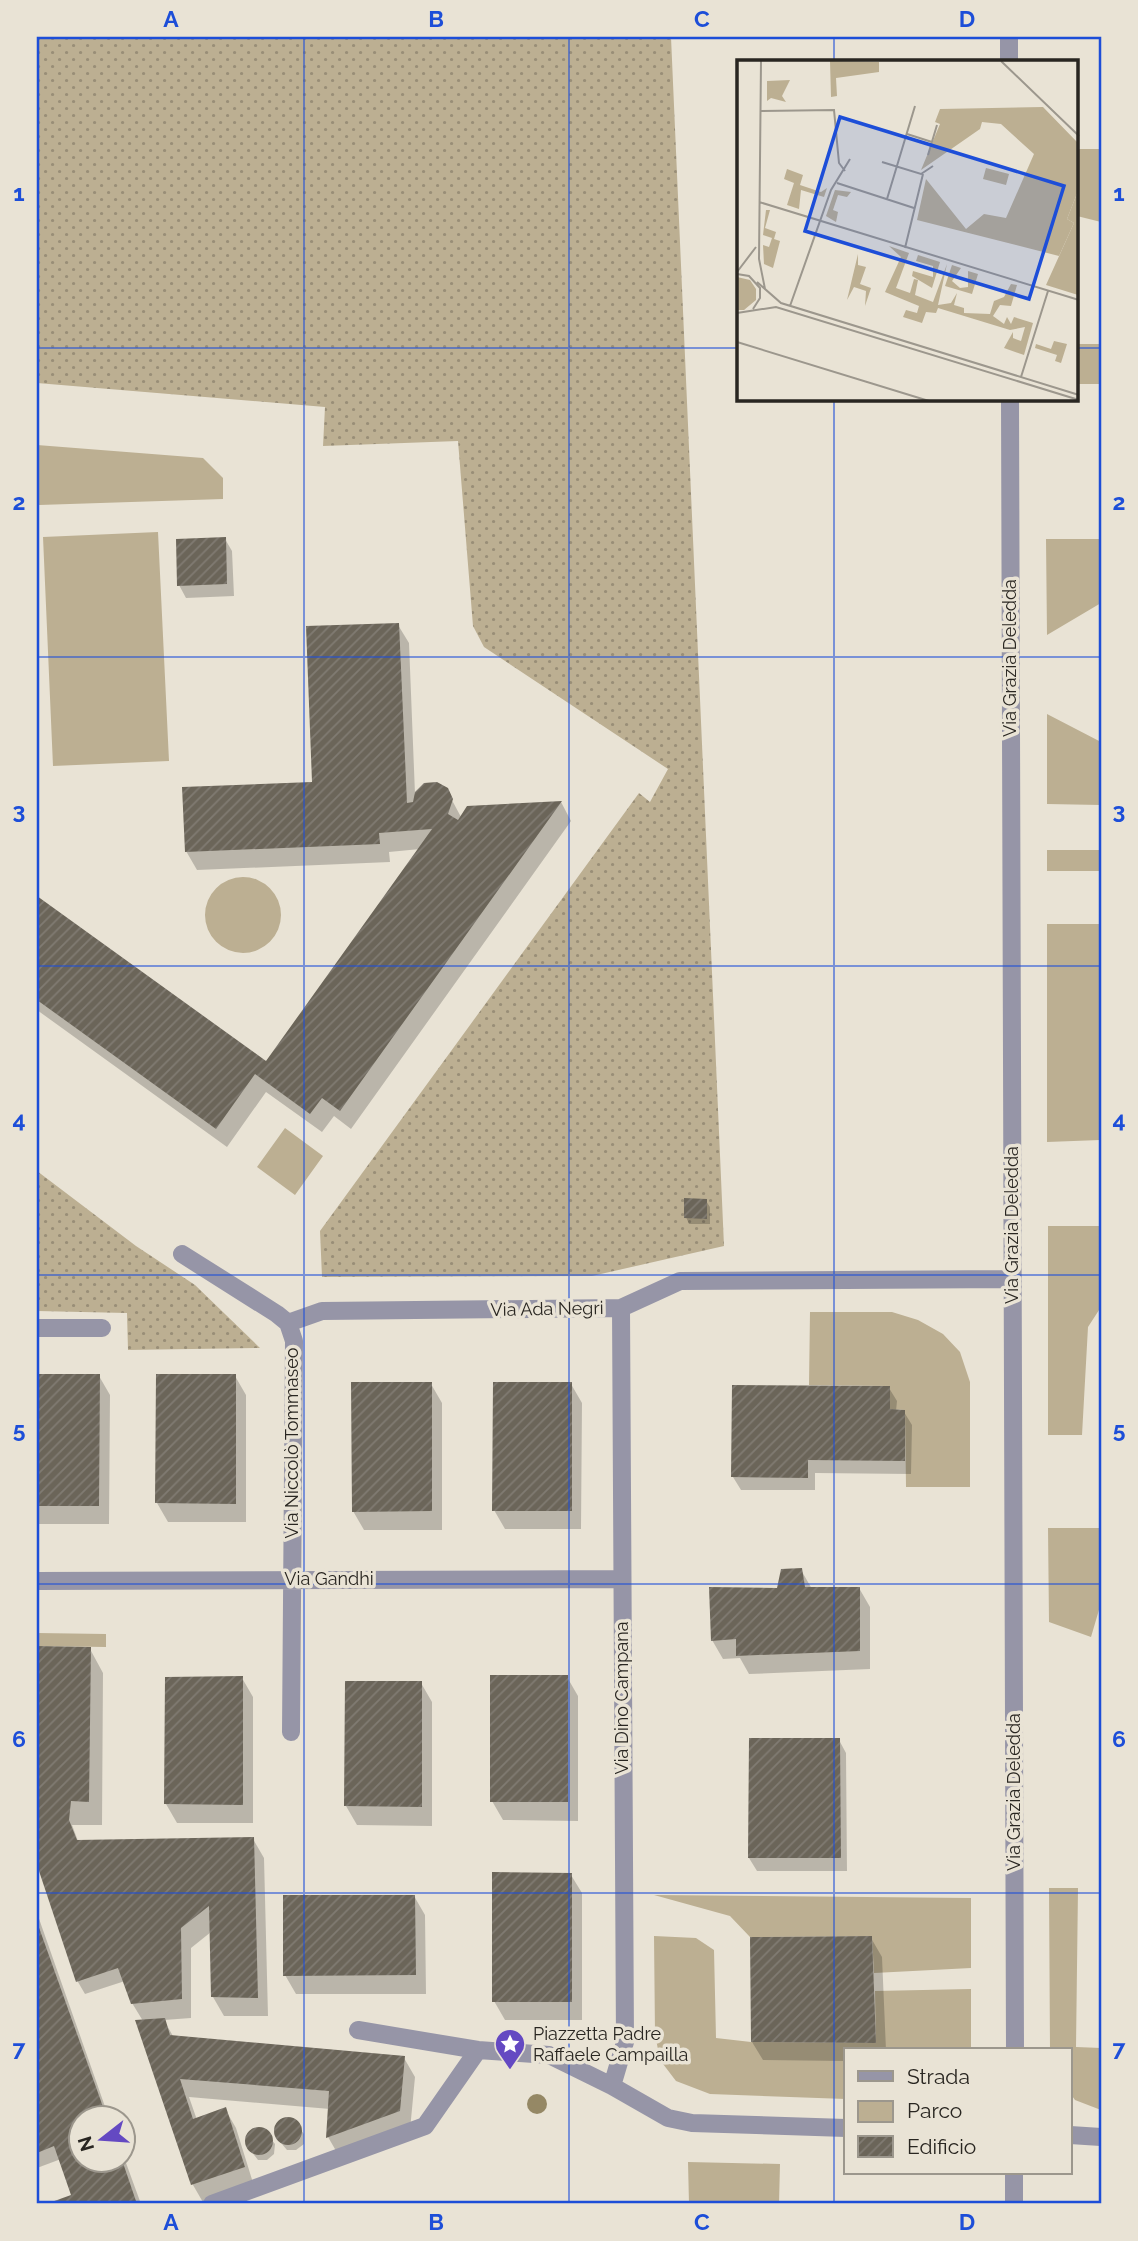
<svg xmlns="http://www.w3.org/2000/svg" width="1138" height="2241" viewBox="0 0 1138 2241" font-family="Raleway,sans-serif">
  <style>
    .grass { fill: url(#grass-dots) }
    .green { fill: #bcaf92 }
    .shadow { fill: #0003 }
    .building { fill: url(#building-hatch) }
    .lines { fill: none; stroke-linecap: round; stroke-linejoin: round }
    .street { stroke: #9695a7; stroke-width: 18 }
    .tree { fill: #958865 }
    .grid { fill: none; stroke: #1d4ed8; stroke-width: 2; stroke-opacity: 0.55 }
    .labels { text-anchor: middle; stroke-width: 7; stroke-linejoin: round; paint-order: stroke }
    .street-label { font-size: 18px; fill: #292621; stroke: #e9e3d5 }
    .poi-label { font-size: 18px; fill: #292621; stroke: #e9e3d5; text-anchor: start }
    .inset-road { fill: none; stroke: #9c978d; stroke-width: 2 }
    .view { fill: #1d4ed8; fill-opacity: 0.15; stroke: #1d4ed8; stroke-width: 3.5 }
    .inset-edge { fill: none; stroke: #292621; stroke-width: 3.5 }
    .neatline { fill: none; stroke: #1d4ed8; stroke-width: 2.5 }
    .grid-label { font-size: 23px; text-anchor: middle; font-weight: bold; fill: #1d4ed8 }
  </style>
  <defs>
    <pattern id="grass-dots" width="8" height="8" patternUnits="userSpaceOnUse" patternTransform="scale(1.75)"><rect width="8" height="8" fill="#bcaf92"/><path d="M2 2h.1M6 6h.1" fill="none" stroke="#998e77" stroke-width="1.8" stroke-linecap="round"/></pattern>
    <pattern id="building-hatch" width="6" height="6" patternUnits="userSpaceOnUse" patternTransform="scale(1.75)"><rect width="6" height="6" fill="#6b6559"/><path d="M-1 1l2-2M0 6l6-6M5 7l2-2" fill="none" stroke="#807b72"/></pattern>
  </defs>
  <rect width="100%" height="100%" fill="#e9e3d5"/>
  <path class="grass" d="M37,37H671L724,1246L592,1276L322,1277L320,1231L639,793L650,802L668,769L484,647L473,626L458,441L323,446L325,407L37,383Z
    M37,1171L136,1246L195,1285L260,1348L128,1350L127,1313L37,1311Z"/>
  <path class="green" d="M1077,149H1101V222L1077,216Z
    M1077,344H1101V384H1077Z
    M37,445L203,458L223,478V499L39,505L37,501Z
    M158,532L169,761L53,766L43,537Z
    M1046,539H1101V603L1047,635Z
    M1047,714L1101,742V805L1047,804Z
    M1047,850H1101V871H1047Z
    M205 915a38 38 0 1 1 76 0a38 38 0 1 1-76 0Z
    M1047,924H1101L1100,1140L1047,1142Z
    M285,1128L323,1156L295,1195L257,1167Z
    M1048,1226H1101V1307L1088,1327L1082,1435H1048Z
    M810,1312H892L918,1320L943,1334L960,1352L970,1382V1487H906L905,1410L890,1409V1386L809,1385Z
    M1048,1528H1101V1603L1091,1637L1049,1622Z
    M37,1633L106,1634V1647L37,1646Z
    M1049,1888H1078L1076,2047L1101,2048V2110L1075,2100L1070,2093V2050H1050Z
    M654,1895L971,1898V1968L874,1973L872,1936L750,1937L730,1916Z
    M654,1936L696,1938L714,1950L716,2038L751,2042L876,2043L875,1991L971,1989V2050H846V2099L710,2094L676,2081L660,2060L655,2034Z
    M688,2162L780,2164L779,2204H689Z"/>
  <path class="shadow" d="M225,539L232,551L234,596L186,598L179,585Z
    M398,625L409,643L415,794L446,789L461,817L561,802L571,821L351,1129L334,1116L322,1132L266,1092L227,1147L37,1010V898L267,1063L420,849L389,852L390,862L197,870L186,851L314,783Z
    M706,1201L710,1207V1224H689L686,1217Z
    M37,1376H99L110,1395L109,1524H37Z
    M235,1376L246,1395V1522H168L157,1503Z
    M431,1384L442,1403V1530H364L353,1511Z
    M571,1384L582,1403L581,1529H505L494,1510Z
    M889,1388L897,1401L896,1411L904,1412L912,1425L911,1474L815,1473V1490H741L733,1477Z
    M801,1570L812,1589L859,1588L870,1607V1669L749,1674L740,1658L723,1659L712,1640Z
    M37,1649H90L103,1673L102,1825H72L78,1841L253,1839L264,1858L268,2016H224L213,1997L211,1932L191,1948V2018L164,2020L174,2038L404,2058L415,2077L410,2130L339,2156L328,2137L330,2109L189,2097L197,2120L225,2109L236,2128L254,2186L204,2204L193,2185L138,2021H143L132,2003L125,1981L85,1994L78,1982L37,1860Z
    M567,1677L578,1696V1821L503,1820L492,1801Z
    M242,1678L253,1697V1823H177L166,1804Z
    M421,1683L432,1702V1826L357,1825L346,1806Z
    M839,1740L846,1753L847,1871H757L749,1858Z
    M571,1875L582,1893V2020H505L494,2001Z
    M414,1896L425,1915L426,1994H296L285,1975Z
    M37,1913L109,2118H80V2160H122V2152L141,2204H50L71,2197L75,2203L61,2159L37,2168Z
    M871,1938L882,1957L886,2050H846V2061L763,2060L752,2042Z
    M284,2119H292L304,2134V2144L296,2150H287L276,2137V2127Z
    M255,2129H263L275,2144L274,2154L267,2160H258L248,2147L247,2137Z"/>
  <path class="building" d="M226,537L227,584L177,586L176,539Z
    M399,623L407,803L413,802L415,792L424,783L437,782L448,788L453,799L448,814L458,820L467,806L562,801L340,1111L322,1098L310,1114L255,1074L216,1129L37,1000V896L266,1061L432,829L379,833L380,844L185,852L182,787L312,782L306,626Z
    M684,1198L707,1199V1219L684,1218Z
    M37,1374H100L99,1506H37Z
    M156,1374H236V1504L155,1503Z
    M351,1382H432V1511L352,1512Z
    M493,1382H572V1511H492Z
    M732,1385L890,1386V1409L905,1410V1461L808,1460V1478L731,1477Z
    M802,1568L805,1587H860V1651L736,1656V1639L711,1641L709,1587L777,1588L781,1569Z
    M37,1646L91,1647L89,1802L71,1801L69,1820L77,1840L254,1837L258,1998L211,1997L209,1906L181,1928L182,1999L131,2004L118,1968L76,1982L37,1865Z
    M490,1675H568V1802H490Z
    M243,1676V1805L164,1804L165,1677Z
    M345,1681H422V1807L344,1806Z
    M749,1738H840L841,1858H748Z
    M492,1872L572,1873V2002H492Z
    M283,1895H415L416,1975L283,1976Z
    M37,1922L107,2118H80V2160H122L137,2204H46L71,2195L54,2146L37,2153Z
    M872,1936L876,2043L751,2042L750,1937Z
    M165,2018L170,2035L405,2056L400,2111L326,2138L329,2091L180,2079L193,2119L226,2107L245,2167L191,2185L135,2020Z
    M274 2131a14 14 0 1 1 28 0a14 14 0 1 1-28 0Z
    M245 2141a14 14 0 1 1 28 0a14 14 0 1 1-28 0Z"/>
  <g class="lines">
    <path class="street" d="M1009,37V61
      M1010,399L1015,2050
      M182,1254L277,1314L288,1323L294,1341L291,1732
      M288,1323L322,1311L621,1308L680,1281L1012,1279
      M37,1328H102
      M37,1581L621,1579
      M358,2030L478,2050L549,2055L612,2086L668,2118L692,2123L846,2128
      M612,2086L625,2042L621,1308
      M1070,2135L1101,2137
      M212,2204L425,2126L478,2050
      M1014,2204V2173"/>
  </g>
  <circle class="tree" cx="537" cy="2104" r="10"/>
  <path class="grid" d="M304,37V2204M569,37V2204M834,37V61M37,348H739M1077,348H1101M834,399V2204M37,657H1101M37,966H1101M37,1275H1101M37,1584H1101M37,1893H1101"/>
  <defs>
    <g id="sight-pin" transform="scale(1.575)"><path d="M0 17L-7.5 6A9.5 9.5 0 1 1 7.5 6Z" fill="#6449c2" stroke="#e9e3d5"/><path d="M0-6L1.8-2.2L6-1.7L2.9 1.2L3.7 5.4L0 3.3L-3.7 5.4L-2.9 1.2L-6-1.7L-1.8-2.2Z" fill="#fff"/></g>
  </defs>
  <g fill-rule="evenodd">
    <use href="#sight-pin" x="510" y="2044"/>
  </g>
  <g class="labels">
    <g class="street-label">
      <text transform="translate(1010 658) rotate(-90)" y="6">Via Grazia Deledda</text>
      <text transform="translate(1012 1225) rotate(-90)" y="6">Via Grazia Deledda</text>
      <text transform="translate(547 1309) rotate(-1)" y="6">Via Ada Negri</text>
      <text transform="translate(292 1443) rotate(-90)" y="6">Via Niccolò Tommaseo</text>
      <text x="329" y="1585">Via Gandhi</text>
      <text transform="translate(622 1698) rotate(-90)" y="6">Via Dino Campana</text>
      <text transform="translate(1014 1792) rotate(-90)" y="6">Via Grazia Deledda</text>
    </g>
    <g class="poi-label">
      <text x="533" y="2040">Piazzetta Padre<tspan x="533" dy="21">Raffaele Campailla</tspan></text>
    </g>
  </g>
  <g transform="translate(737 60)">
    <rect width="341" height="341" fill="#e9e3d5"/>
    <path d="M306,47L341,83V131L330,159L337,163L322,196L180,160L189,119L229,169L247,154L269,158L297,94L264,64L245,62L243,69L184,110L203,64L198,62L203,49Z" fill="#bcaf92"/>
    <path d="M93,1L142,2V12L99,18L100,36L94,37ZM53,20L45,36L49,42L34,38L30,41V21ZM249,108L272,114L269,125L246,119ZM50,109L66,115L63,125L84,132L90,128L87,137L64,130L62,149L50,145L57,123L47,119ZM98,130L114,132L110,137L101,135L96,150L101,152L99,162L89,156ZM341,131V235L309,225L337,163L330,159ZM29,150H33L28,168L39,172L37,179L43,181L36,208L27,204L26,185L32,187L35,178L26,175ZM152,186L172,193L159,228L173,233L177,219L181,220L178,235L196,242L210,204L201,245L214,243L220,233L217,245L227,248V253L253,254L257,241L267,237L274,224L280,225L274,246L263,245L256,256L267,264L270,257L274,264L277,257L296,263L287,295L267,288L276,272V278L284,281L288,267L273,270L201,248L199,253L189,252L185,263L166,257L169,250L180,253L182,246L148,232L164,197ZM121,194V205L129,207L123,224L134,228L128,246L129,231L117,227L110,240ZM181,195L203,202L195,228L175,216L176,211L196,217V206L179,201ZM215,205L224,208L215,221L223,228L231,227V211L241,214L235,234L208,226ZM0,217L13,220L19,229V240L7,250H0ZM317,281L330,284L324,303L318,301L320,295L298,288L299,284L314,289Z" fill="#bcaf92"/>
    <path class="inset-road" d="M24,1L22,199L28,229M264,1L342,76M23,51L97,50L102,103L108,111M170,74L195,82M191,95L200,65M145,102L184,114L196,106M100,123L177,148M150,139L178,46M22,142L342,240M168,188L186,114M0,212L19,187M0,214L12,216L23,228V238L16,249M20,222L44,243L342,335M53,246L94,130L113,99M0,253L39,247L342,340M0,282L192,341M284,317L311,231"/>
    <path class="view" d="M103,57L327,126L292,239L68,171Z"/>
    <rect width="341" height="341" class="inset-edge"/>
  </g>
  <rect width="1138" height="2241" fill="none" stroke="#e9e3d5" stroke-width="77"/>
  <rect x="844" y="2048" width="228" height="126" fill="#e9e3d5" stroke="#9c978d" stroke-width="2"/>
  <rect x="858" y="2071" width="35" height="10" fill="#9695a7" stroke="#9c978d" stroke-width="2"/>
  <text x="907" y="2084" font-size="21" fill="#292621">Strada</text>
  <rect x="858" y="2101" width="35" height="21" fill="#bcaf92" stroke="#9c978d" stroke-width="2"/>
  <text x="907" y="2118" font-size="21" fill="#292621">Parco</text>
  <rect x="858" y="2136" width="35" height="21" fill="url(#building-hatch)" stroke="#9c978d" stroke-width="2"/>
  <text x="907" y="2154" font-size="21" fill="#292621">Edificio</text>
  <g transform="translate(102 2139) rotate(253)"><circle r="33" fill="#e9e3d5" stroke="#9c978d" stroke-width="2"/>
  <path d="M0-5L12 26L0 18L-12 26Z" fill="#6449c2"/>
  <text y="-10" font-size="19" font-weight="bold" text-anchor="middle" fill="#292621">N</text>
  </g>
  <rect x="38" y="38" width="1062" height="2164" class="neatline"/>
  <g class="grid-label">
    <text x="171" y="27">A</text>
    <text x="436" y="27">B</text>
    <text x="702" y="27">C</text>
    <text x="967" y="27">D</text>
    <text x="19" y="201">1</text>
    <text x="1119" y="201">1</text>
    <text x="19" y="510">2</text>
    <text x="1119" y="510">2</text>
    <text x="19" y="819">3</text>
    <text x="1119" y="819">3</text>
    <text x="19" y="1128">4</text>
    <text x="1119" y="1128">4</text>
    <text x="19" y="1438">5</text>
    <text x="1119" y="1438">5</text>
    <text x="19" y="1747">6</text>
    <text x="1119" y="1747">6</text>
    <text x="19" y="2056">7</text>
    <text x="1119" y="2056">7</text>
    <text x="171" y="2230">A</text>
    <text x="436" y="2230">B</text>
    <text x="702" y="2230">C</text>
    <text x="967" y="2230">D</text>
  </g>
</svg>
